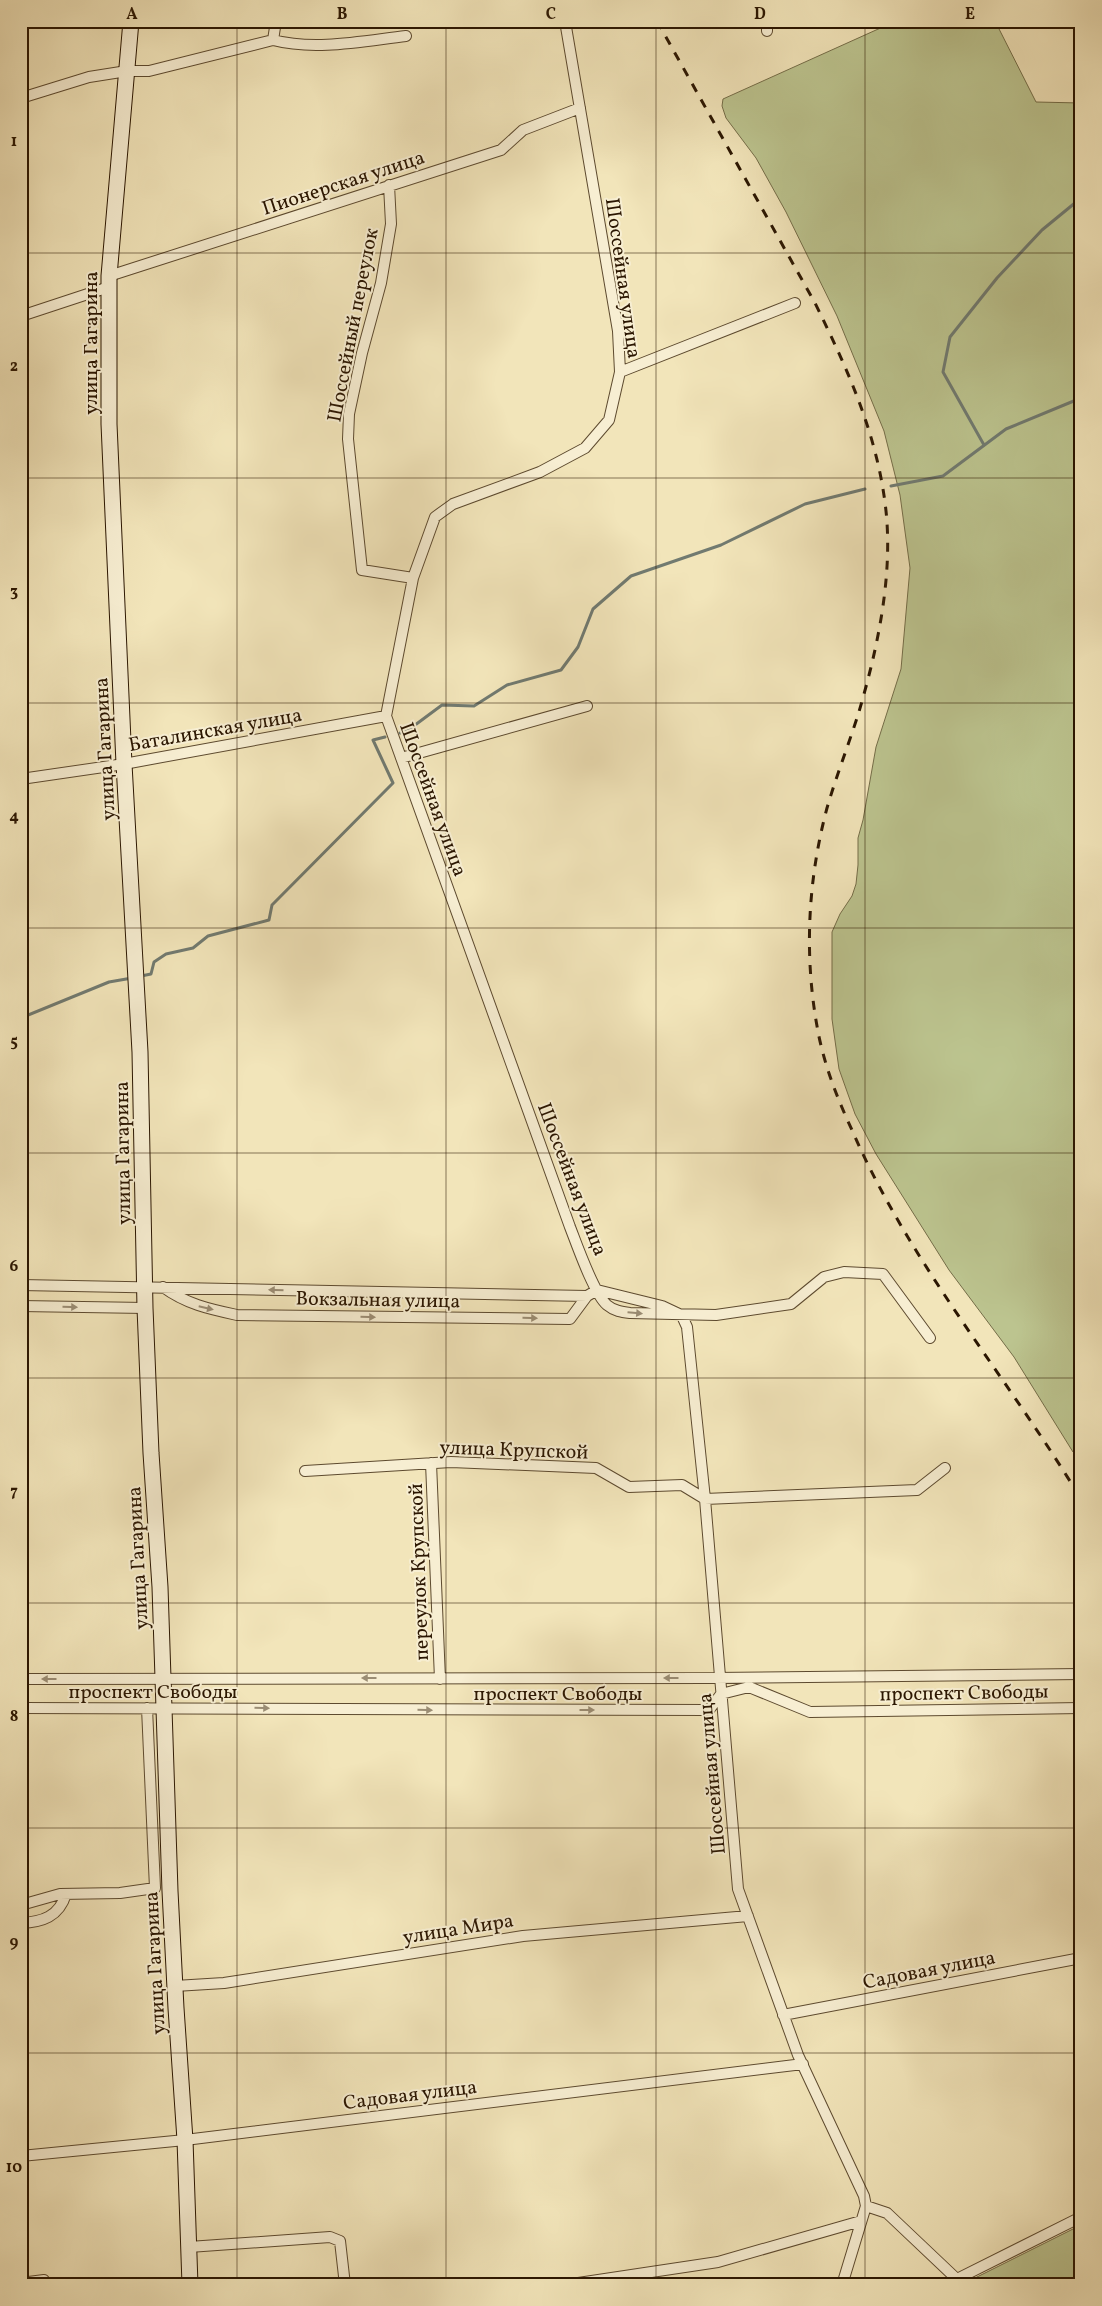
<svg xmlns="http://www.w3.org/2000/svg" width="1102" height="2306" viewBox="0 0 1102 2306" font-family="Vollkorn,serif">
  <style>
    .green { fill: #bcc48f; stroke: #746d48 }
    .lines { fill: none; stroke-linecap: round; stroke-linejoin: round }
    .stream { stroke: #717a70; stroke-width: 3 }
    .minor-casing { stroke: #5d4a2f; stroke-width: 12 }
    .secondary-casing { stroke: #2b1601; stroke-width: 17 }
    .minor { stroke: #f7eed2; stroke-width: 10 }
    .secondary { stroke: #f7eed2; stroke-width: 15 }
    .rail { stroke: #2b1601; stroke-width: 3; stroke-dasharray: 9 9; stroke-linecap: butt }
    .oneway { fill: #9b8d74 }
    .grid { fill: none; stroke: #2b1601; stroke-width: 1; stroke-opacity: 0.55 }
    .labels { text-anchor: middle; stroke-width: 4; stroke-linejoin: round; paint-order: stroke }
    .street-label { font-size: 20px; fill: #2b1601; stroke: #f7eed2 }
    .neatline { fill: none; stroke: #2b1601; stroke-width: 2 }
    .grid-label { font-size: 16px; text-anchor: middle; font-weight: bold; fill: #2b1601 }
  </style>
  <rect width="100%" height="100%" fill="#f2e5ba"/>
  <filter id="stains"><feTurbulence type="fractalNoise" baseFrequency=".004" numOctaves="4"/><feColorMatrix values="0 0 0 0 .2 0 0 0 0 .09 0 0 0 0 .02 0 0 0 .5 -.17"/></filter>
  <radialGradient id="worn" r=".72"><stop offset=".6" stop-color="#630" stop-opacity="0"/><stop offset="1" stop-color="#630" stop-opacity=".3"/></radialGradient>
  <path class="green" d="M896,21H995L1036,102L1081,103V1424L1079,1427L1081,1454L1078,1455L1073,1452L1014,1357L949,1270L876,1154L855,1114L839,1069L832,1019V932L840,914L852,896L856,884L858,865V838L863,820L876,747L901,669L910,568L900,495L884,431L837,316L786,212L756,158L726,118L722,106L723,99Z
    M1081,2225V2285L965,2283Z"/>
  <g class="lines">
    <path class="stream" d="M984,445L943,372L950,337L997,278L1042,230L1081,198
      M891,486L943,476L1006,429L1081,398
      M400,733L407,731L442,705L474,706L507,685L561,670L578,647L593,609L631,576L721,545L805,504L865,489
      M141,976L151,974L154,962L166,954L193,948L208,936L269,920L272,905L393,783L373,740L385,737
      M21,1018L109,982L132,978"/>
    <g class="minor-casing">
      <path id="minor" d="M565,21L618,331L620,372L609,420L585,448L540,472L453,504L435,517L413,578L386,716L570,1227C577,1245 594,1294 607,1305C614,1311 622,1312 630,1313L716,1315L791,1304L824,1277L844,1272L883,1274L930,1338
        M767,21V31
        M273,40L276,21
        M21,98L89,77L127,71H149L273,40C315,51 363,41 406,36
        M389,185L391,224L381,283L362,353L349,414L348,439L362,570L413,578
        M109,276L501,150L523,130L580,108
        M21,316L109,287
        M620,372L795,303
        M401,758L587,706
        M21,779L124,764L386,716
        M21,1285L587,1296
        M163,1287C186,1304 209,1309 237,1315L570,1319L587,1296L597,1290L662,1306L679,1314
        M21,1306L145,1308
        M682,1316L687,1327L705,1499L738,1889L798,2055L864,2196L866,2206L842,2285
        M431,1463L440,1679
        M305,1471L451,1462L596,1468L629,1487L682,1485L705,1499L917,1490L945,1468
        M21,1679L714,1678L1081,1674
        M21,1708L709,1710L721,1694L749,1687L810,1712L1081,1708
        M21,1905L60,1894L120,1893L155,1888L147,1708
        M21,1923C42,1922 59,1917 66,1894
        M175,1986L224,1983L523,1936L748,1916
        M783,2015L1081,1958
        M21,2156L185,2140L803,2064
        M866,2206L887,2213L963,2285
        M189,2247L330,2237L340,2241L345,2285
        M957,2279L1081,2217
        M21,2283L44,2280
        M565,2285L718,2262L861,2221"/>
    </g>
    <g class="secondary-casing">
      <path id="secondary" d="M131,21L109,276V424L124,764L140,1052L145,1308L151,1453L160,1587L170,1891L176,2008L185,2140L190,2285"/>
    </g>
    <use href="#minor" class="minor"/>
    <use href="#secondary" class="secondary"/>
    <path class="rail" d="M657,21L815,303C848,370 878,436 886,511C893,578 877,651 858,715C848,746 836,777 827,808C808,879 804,954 817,1026C823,1062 837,1098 852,1130C910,1264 1006,1375 1081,1499"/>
  </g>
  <defs><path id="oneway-solid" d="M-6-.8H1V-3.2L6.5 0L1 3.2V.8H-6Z" transform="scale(1.25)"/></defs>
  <g class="oneway">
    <use href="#oneway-solid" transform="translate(276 1290) rotate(-179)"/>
    <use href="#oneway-solid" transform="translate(70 1307) rotate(1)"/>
    <use href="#oneway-solid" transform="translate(206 1308) rotate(13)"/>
    <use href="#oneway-solid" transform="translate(635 1313) rotate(5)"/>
    <use href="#oneway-solid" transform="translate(368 1317) rotate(1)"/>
    <use href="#oneway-solid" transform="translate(530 1318) rotate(1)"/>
    <use href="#oneway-solid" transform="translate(369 1678) rotate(-180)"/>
    <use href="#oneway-solid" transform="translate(671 1678) rotate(180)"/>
    <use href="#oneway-solid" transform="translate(49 1679) rotate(180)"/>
    <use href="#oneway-solid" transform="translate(262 1708) rotate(1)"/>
    <use href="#oneway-solid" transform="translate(425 1710) rotate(1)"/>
    <use href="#oneway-solid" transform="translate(587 1710)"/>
  </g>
  <path class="grid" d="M237,21V2285M446,21V2285M656,21V2285M865,21V2285M21,253H1081M21,478H1081M21,703H1081M21,928H1081M21,1153H1081M21,1378H1081M21,1603H1081M21,1828H1081M21,2053H1081"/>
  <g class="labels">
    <g class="street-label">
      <text transform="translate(343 182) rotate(-18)" y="7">Пионерская улица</text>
      <text transform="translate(624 278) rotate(82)" y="7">Шоссейная улица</text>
      <text transform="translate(352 325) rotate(-79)" y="7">Шоссейный переулок</text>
      <text transform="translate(90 343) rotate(-90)" y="7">улица Гагарина</text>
      <text transform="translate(215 729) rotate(-10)" y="7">Баталинская улица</text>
      <text transform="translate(104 749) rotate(-93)" y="7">улица Гагарина</text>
      <text transform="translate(434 799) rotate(70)" y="7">Шоссейная улица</text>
      <text transform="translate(122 1153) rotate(-91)" y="7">улица Гагарина</text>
      <text transform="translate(573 1179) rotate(69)" y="7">Шоссейная улица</text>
      <text transform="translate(378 1299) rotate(1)" y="7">Вокзальная улица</text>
      <text transform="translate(514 1449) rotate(2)" y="7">улица Крупской</text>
      <text transform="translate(137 1558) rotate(-93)" y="7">улица Гагарина</text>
      <text transform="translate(418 1572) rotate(-92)" y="7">переулок Крупской</text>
      <text x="153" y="1698">проспект Свободы</text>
      <text transform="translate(964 1692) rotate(-1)" y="7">проспект Свободы</text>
      <text x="558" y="1700">проспект Свободы</text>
      <text transform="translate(711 1774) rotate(-95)" y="7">Шоссейная улица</text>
      <text transform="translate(458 1928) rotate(-9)" y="7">улица Мира</text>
      <text transform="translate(154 1963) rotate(-93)" y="7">улица Гагарина</text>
      <text transform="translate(929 1969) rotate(-11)" y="7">Садовая улица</text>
      <text transform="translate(410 2094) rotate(-7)" y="7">Садовая улица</text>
    </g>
  </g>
  <rect width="1102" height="2306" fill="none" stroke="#f2e5ba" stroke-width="55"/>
  <rect x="28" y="28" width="1046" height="2250" class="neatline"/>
  <g class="grid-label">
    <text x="132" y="19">A</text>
    <text x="342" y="19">B</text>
    <text x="551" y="19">C</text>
    <text x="760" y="19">D</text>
    <text x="970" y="19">E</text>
    <text x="14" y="146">1</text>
    <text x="14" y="371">2</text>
    <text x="14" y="596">3</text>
    <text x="14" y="821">4</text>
    <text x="14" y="1046">5</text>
    <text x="14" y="1271">6</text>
    <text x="14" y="1496">7</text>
    <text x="14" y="1721">8</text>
    <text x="14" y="1947">9</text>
    <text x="14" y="2172">10</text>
  </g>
  <rect width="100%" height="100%" filter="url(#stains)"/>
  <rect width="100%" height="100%" fill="url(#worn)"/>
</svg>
